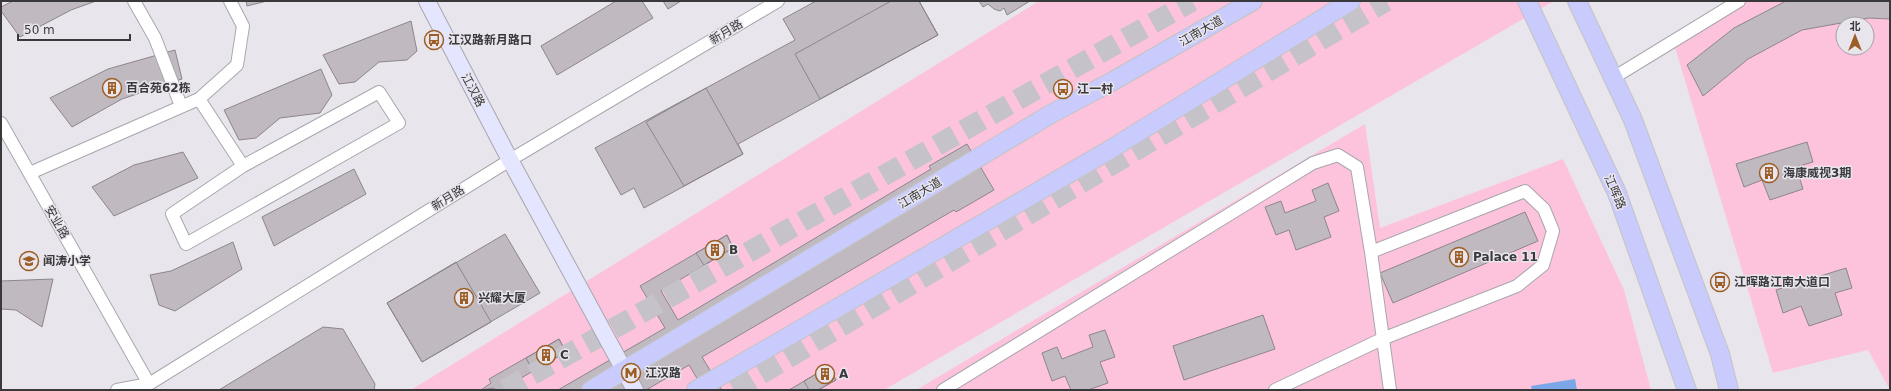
<svg xmlns="http://www.w3.org/2000/svg" width="1891" height="391" viewBox="0 0 1891 391" font-family="'DejaVu Sans','Noto Sans SC',sans-serif">
  <style>
    .green { fill: #fdc3dd; fill-rule: evenodd }
    .water { fill: #7ba7e8 }
    .building { fill: #c0bac0; stroke: #8c868b }
    .lines { fill: none; stroke-linecap: round; stroke-linejoin: round }
    .highway-tunnel { stroke: #c5c2c9; stroke-width: 21; stroke-dasharray: 21 10; stroke-linecap: butt }
    .street-casing { stroke: #a9a6ad; stroke-width: 14 }
    .secondary-casing { stroke: #a9a6ad; stroke-width: 18 }
    .primary-casing { stroke: #c4c3c4; stroke-width: 20 }
    .street { stroke: #fff; stroke-width: 12 }
    .secondary { stroke: #e4e5fe; stroke-width: 16 }
    .primary { stroke: #c8cbfc; stroke-width: 18 }
    .labels { text-anchor: middle; stroke-width: 3; stroke-linejoin: round; paint-order: stroke }
    .street-label { font-size: 12px; fill: #39383b; stroke: #e8e5ed }
    .poi-label { font-size: 12px; font-weight: bold; fill: #39383b; stroke: #e8e5ed; text-anchor: start }
  </style>
  <rect width="100%" height="100%" fill="#e8e5ed"/>
  <path class="green" d="M1039,1H1554L884,390H411Z
    M1746,1H1890V390L1868,350L1773,373L1674,44ZM1843,24H1867V48H1843Z
    M1365,124L1380,228L1563,159L1624,290L1651,390H916Z"/>
  <path class="water" d="M1575,379L1577,390H1532L1531,386Z"/>
  <path class="building" d="M13,1H96L71,10L20,37L1,11V7Z
    M246,1H267L247,6Z
    M616,1H642L653,18L557,75L541,46Z
    M663,1H681L668,9Z
    M816,1H919L938,35L738,144L743,154L644,208L634,188L621,195L595,148L795,40L783,19Z
    M891,1H919L938,35L820,99L795,54Z
    M979,1H1030L1007,15L1004,8L1000,11L994,9L988,4L983,7Z
    M1786,1H1890V19L1869,18L1802,30L1748,59L1703,96L1687,65L1734,28Z
    M411,21L417,51L407,60L379,62L355,82L339,84L323,55Z
    M175,50L182,79L122,99L72,127L50,98L108,69Z
    M321,69L332,95L320,113L280,118L256,138L239,140L224,110Z
    M706,88L743,154L684,186L646,122Z
    M1807,142L1813,162L1796,167L1803,189L1770,200L1762,180L1744,187L1736,164Z
    M967,144L994,190L956,212L954,210L702,357L722,390H704L689,365L646,390H558L665,328L640,286L727,235L733,248L661,291L678,320L931,169L929,166Z
    M183,152L198,178L114,216L92,187L134,165Z
    M354,169L366,194L274,246L262,217Z
    M1328,183L1339,211L1324,217L1331,237L1296,250L1289,230L1276,235L1265,207L1281,201L1285,213L1316,201L1312,190Z
    M1525,212L1538,241L1393,303L1380,273Z
    M505,234L540,293L422,362L387,303Z
    M727,235L733,248L704,265L696,253Z
    M233,242L242,269L175,311L159,305L150,275L171,271Z
    M456,262L491,322L422,362L387,303Z
    M1846,268L1852,288L1835,293L1842,315L1809,326L1801,306L1783,313L1776,290Z
    M53,279L42,327L16,310L1,309V281Z
    M1263,315L1275,349L1184,380L1173,346Z
    M323,327L343,329L375,384L374,390H219Z
    M1105,330L1115,357L1100,362L1108,383L1088,390H1071L1065,376L1052,381L1042,353L1057,347L1062,359L1093,347L1089,335Z
    M559,339L566,352L509,385L512,390H495L494,388L481,390L491,383L489,379Z
    M559,339L566,352L533,371L526,358Z
    M828,367L836,380L818,390H789Z
    M828,367L836,380L818,390H809L804,381Z"/>
  <g class="lines">
    <path class="highway-tunnel" d="M505,390L1192,1
      M734,390L1386,1"/>
    <g class="street-casing">
      <path id="street" d="M134,1L155,38L181,106
        M1613,78L1739,1
        M199,99L243,166L172,214L186,244L399,123L379,92L243,166
        M1,123L149,384
        M30,173L199,99L237,65L243,26L230,1
        M1371,252L1390,390
        M117,390L149,384L510,160L778,1
        M943,390L1313,163L1338,155L1357,167L1371,252L1525,191L1544,209L1553,231L1543,265L1517,286L1382,339L1275,390"/>
    </g>
    <g class="secondary-casing">
      <path id="secondary" d="M427,1L510,160L635,390"/>
    </g>
    <g class="primary-casing">
      <path id="primary" d="M1527,1L1617,193L1687,390
        M1577,1L1633,120L1720,354L1729,390
        M591,390L1051,114L1113,81L1253,1
        M696,390L1106,152L1351,1"/>
    </g>
    <use href="#street" class="street"/>
    <use href="#secondary" class="secondary"/>
    <use href="#primary" class="primary"/>
  </g>
  <defs>
    <g id="bus-ring" transform="scale(1)"><circle r="9.5" fill="#e8e5ed" stroke="#9d5e25" stroke-width="1.5"/><path d="M-5-6H5V4H4V6H2V4H-2V6H-4V4H-5ZM-3.5-4V0h7V-4ZM-3.5 1.2v1.5H-2V1.2ZM2 1.2v1.5H3.5V1.2Z" fill="#9d5e25"/></g>
    <g id="building-ring" transform="scale(1)"><circle r="9.5" fill="#e8e5ed" stroke="#9d5e25" stroke-width="1.5"/><path d="M-4-6H4V6H1V3H-1V6H-4ZM-2.5-4.3h1.7v1.8h-1.7ZM.8-4.3h1.7v1.8H.8ZM-2.5-1h1.7V.8h-1.7ZM.8-1h1.7V.8H.8Z" fill="#9d5e25"/></g>
    <g id="school-ring" transform="scale(1)"><circle r="9.5" fill="#e8e5ed" stroke="#9d5e25" stroke-width="1.5"/><path d="M0-5L7-2L0 1L-7-2ZM-4 1L0 2.5L4 1V4Q0 6-4 4Z" fill="#9d5e25"/></g>
    <g id="metro-ring" transform="scale(1)"><circle r="9.5" fill="#e8e5ed" stroke="#9d5e25" stroke-width="1.5"/><path d="M-5.5 5V-5H-3L0 0L3-5H5.5V5H3V-.5L0 4L-3-.5V5Z" fill="#9d5e25"/></g>
  </defs>
  <g fill-rule="evenodd">
    <use href="#bus-ring" x="434" y="40"/>
    <use href="#building-ring" x="112" y="88"/>
    <use href="#bus-ring" x="1063" y="89"/>
    <use href="#building-ring" x="1769" y="173"/>
    <use href="#building-ring" x="715" y="250"/>
    <use href="#building-ring" x="1459" y="257"/>
    <use href="#school-ring" x="29" y="261"/>
    <use href="#bus-ring" x="1720" y="282"/>
    <use href="#building-ring" x="464" y="298"/>
    <use href="#building-ring" x="546" y="355"/>
    <use href="#metro-ring" x="631" y="373"/>
    <use href="#building-ring" x="825" y="374"/>
  </g>
  <g class="labels">
    <g class="street-label">
      <text transform="translate(1201 31) rotate(-30)" y="4">江南大道</text>
      <text transform="translate(726 32) rotate(-31)" y="4">新月路</text>
      <text transform="translate(473 90) rotate(62)" y="4">江汉路</text>
      <text transform="translate(1615 192) rotate(67)" y="4">江晖路</text>
      <text transform="translate(920 193) rotate(-31)" y="4">江南大道</text>
      <text transform="translate(448 198) rotate(-32)" y="4">新月路</text>
      <text transform="translate(57 222) rotate(60)" y="4">安业路</text>
    </g>
    <g class="poi-label">
      <text x="448" y="44">江汉路新月路口</text>
      <text x="126" y="92">百合苑62栋</text>
      <text x="1077" y="93">江一村</text>
      <text x="1783" y="177">海康威视3期</text>
      <text x="729" y="254">B</text>
      <text x="1473" y="261">Palace 11</text>
      <text x="43" y="265">闻涛小学</text>
      <text x="1734" y="286">江晖路江南大道口</text>
      <text x="478" y="302">兴耀大厦</text>
      <text x="560" y="359">C</text>
      <text x="645" y="377">江汉路</text>
      <text x="839" y="378">A</text>
    </g>
  </g>
  <rect width="1891" height="391" fill="none" stroke="#39383b" stroke-width="4"/>
  <g transform="translate(1855 36)"><circle r="19" fill="#e8e5ed" stroke="#a2a0a6"/>
  <path d="M0-3L7 15L0 10L-7 15Z" fill="#9d5e25"/>
  <text y="-6" font-size="11" font-weight="bold" text-anchor="middle" fill="#39383b">北</text>
  </g>
  <path d="M18 34v6h112v-6" fill="none" stroke="#39383b" stroke-width="2"/>
  <text x="24" y="34" font-size="12" fill="#39383b" stroke="#e8e5ed" stroke-width="3" paint-order="stroke">50 m</text>
</svg>
